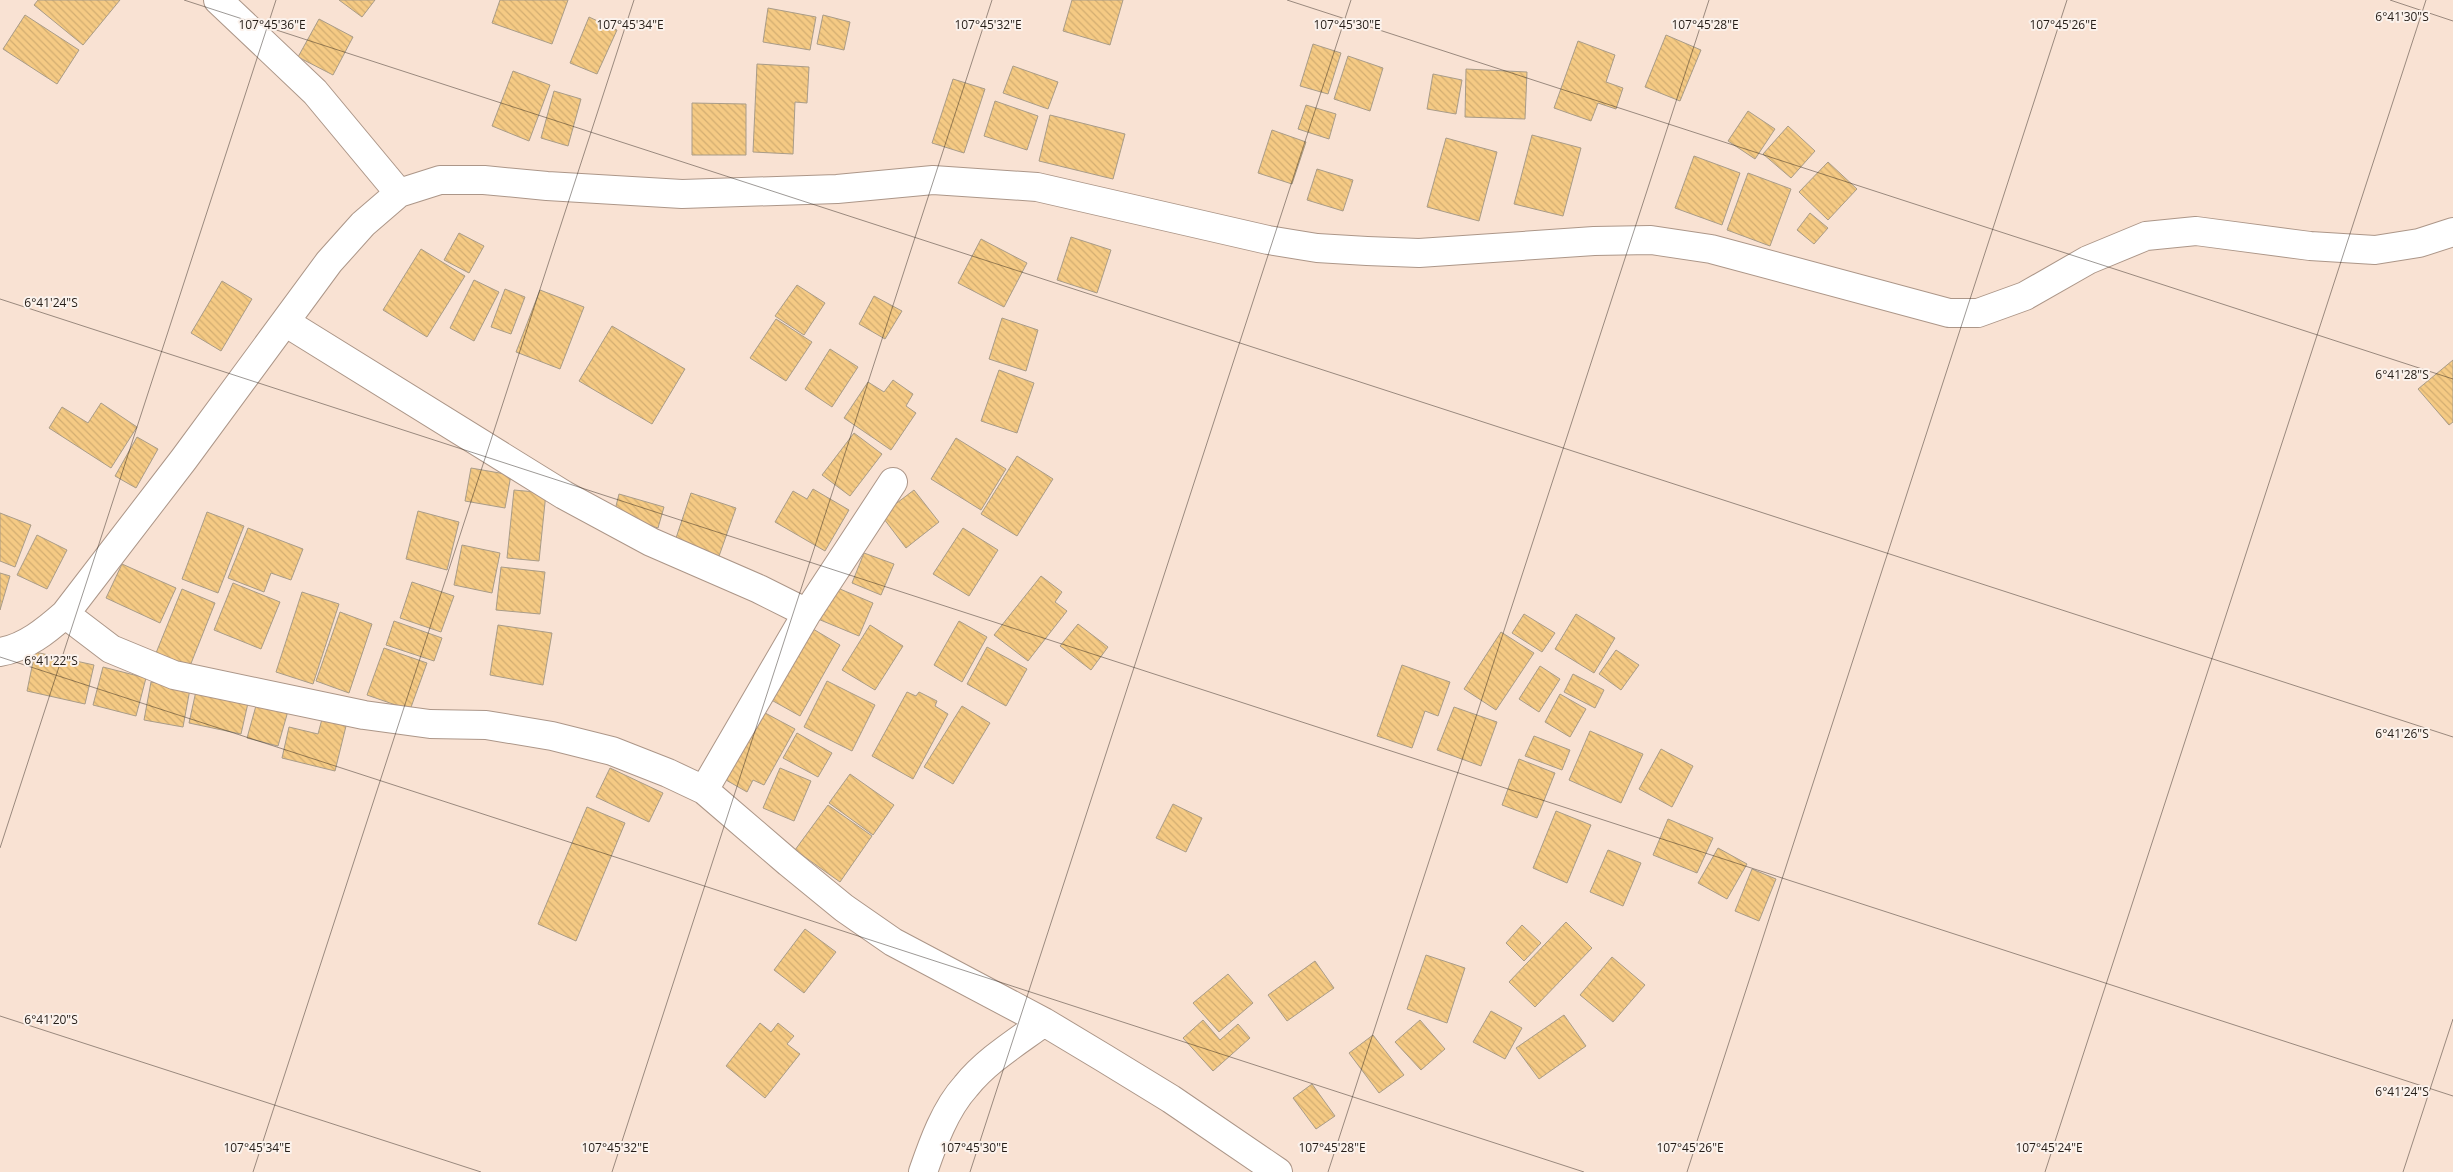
<svg xmlns="http://www.w3.org/2000/svg" width="2453" height="1172" viewBox="0 0 2453 1172" font-family="'Open Sans',sans-serif">
  <style>
    .building { fill: url(#building-back-hatch); stroke: #a99c88 }
    .lines { fill: none; stroke-linecap: round; stroke-linejoin: round }
    .minor-casing { stroke: #ac9688; stroke-width: 30 }
    .minor { stroke: #fff; stroke-width: 28 }
    .ticks { fill: none; stroke: #251d17; stroke-width: 1; stroke-opacity: 0.45 }
    .ticks-label { font-size: 12px; text-anchor: middle; fill: #251d17; stroke: #fbf2ec; stroke-width: 4; stroke-linejoin: round; paint-order: stroke }
  </style>
  <defs>
    <pattern id="building-back-hatch" width="6" height="6" patternUnits="userSpaceOnUse" patternTransform="scale(1.25)"><rect width="6" height="6" fill="#f5ca84"/><path d="M-1 5l2 2M0 0l6 6M5-1l2 2" fill="none" stroke="#d2ad71"/></pattern>
  </defs>
  <rect width="100%" height="100%" fill="#f9e2d3"/>
  <path class="building" d="M38,0H120L83,45L34,5Z
    M339,0H375L362,17Z
    M500,0H568L552,44L492,23Z
    M1072,0H1123L1110,45L1063,31Z
    M768,8L816,17L810,50L763,42Z
    M25,15L79,50L57,84L3,49Z
    M823,15L850,22L844,50L817,44Z
    M589,17L617,30L597,74L570,63Z
    M319,19L353,37L333,75L298,57Z
    M1666,35L1701,50L1680,101L1645,87Z
    M1578,41L1615,55L1606,82L1623,88L1616,109L1598,103L1591,121L1554,108Z
    M1313,44L1341,53L1328,94L1300,86Z
    M1348,56L1383,68L1370,111L1334,99Z
    M757,64L809,67L807,103L795,102L793,154L753,152Z
    M1013,66L1058,82L1048,109L1003,93Z
    M1466,69L1527,72L1525,119L1465,117Z
    M513,71L550,85L529,141L492,126Z
    M1433,74L1462,80L1456,114L1427,109Z
    M953,79L985,89L964,153L932,143Z
    M554,91L581,99L568,146L541,138Z
    M995,101L1038,116L1027,150L984,136Z
    M692,103L746,104V155H692Z
    M1306,105L1336,114L1329,139L1298,129Z
    M1748,111L1775,129L1755,159L1728,141Z
    M1050,115L1125,134L1113,179L1039,161Z
    M1788,126L1815,151L1791,178L1763,154Z
    M1272,130L1306,142L1292,184L1258,173Z
    M1532,135L1581,148L1563,216L1514,204Z
    M1446,138L1497,152L1479,221L1427,207Z
    M1694,156L1740,173L1722,225L1675,208Z
    M1828,162L1857,189L1828,220L1799,192Z
    M1317,169L1353,180L1343,211L1307,200Z
    M1748,173L1791,189L1770,246L1727,230Z
    M1810,213L1828,228L1814,244L1797,230Z
    M459,233L484,246L469,273L444,260Z
    M1071,237L1111,250L1097,293L1057,280Z
    M981,239L1027,263L1004,307L958,283Z
    M421,249L465,276L427,337L383,310Z
    M474,280L499,292L474,341L450,328Z
    M222,281L252,299L221,351L191,333Z
    M797,285L825,303L804,335L775,316Z
    M505,289L525,297L511,334L491,327Z
    M540,290L584,307L560,369L516,352Z
    M874,296L902,311L885,339L859,324Z
    M1002,318L1038,330L1026,371L989,359Z
    M776,319L812,342L786,381L750,358Z
    M612,326L685,369L652,424L579,381Z
    M830,349L858,367L832,407L805,389Z
    M2453,360V422L2449,425L2418,389Z
    M999,370L1034,383L1017,433L981,421Z
    M893,380L913,394L906,406L916,413L891,450L844,418L868,382L884,392Z
    M101,403L137,427L111,468L49,428L62,407L88,423Z
    M854,433L882,454L850,496L822,475Z
    M137,437L158,449L136,488L115,476Z
    M956,438L1006,469L981,510L931,479Z
    M1017,456L1053,479L1017,536L981,514Z
    M471,468L511,475L505,508L465,501Z
    M813,489L849,510L825,551L775,522L793,491L807,499Z
    M514,490L546,493L539,561L507,558Z
    M914,490L939,522L906,548L881,515Z
    M691,493L736,508L718,559L674,544Z
    M619,494L664,507L658,528L614,514Z
    M418,511L459,522L447,570L406,559Z
    M207,512L244,526L218,593L182,579Z
    M0,513L31,525L15,567L0,561Z
    M248,528L303,549L291,580L271,573L264,592L228,578Z
    M963,528L998,550L969,596L933,574Z
    M37,535L67,550L47,589L17,575Z
    M462,545L500,553L492,593L454,585Z
    M864,553L894,564L881,595L852,583Z
    M122,564L176,588L160,623L106,598Z
    M501,567L545,572L540,614L496,610Z
    M0,573L10,576L0,610Z
    M1041,576L1062,592L1055,602L1067,611L1028,661L994,635Z
    M412,582L454,596L441,632L400,618Z
    M233,583L280,602L261,649L214,630Z
    M833,586L873,603L859,636L818,619Z
    M182,589L215,603L190,666L156,653Z
    M302,592L339,604L313,684L276,672Z
    M340,612L372,624L349,693L316,681Z
    M1524,614L1555,633L1542,652L1512,633Z
    M1576,614L1615,638L1594,673L1555,649Z
    M394,621L442,638L434,661L386,645Z
    M959,621L987,637L962,682L934,665Z
    M1078,624L1108,647L1091,670L1060,646Z
    M498,625L552,633L543,685L490,675Z
    M870,625L903,646L875,690L842,670Z
    M808,626L840,645L800,716L766,697Z
    M1501,632L1534,653L1496,710L1464,689Z
    M987,647L1027,669L1006,706L967,684Z
    M384,648L427,663L410,710L367,695Z
    M1616,650L1639,665L1621,690L1599,674Z
    M35,652L94,665L85,704L27,691Z
    M1402,665L1450,682L1438,716L1425,711L1412,748L1377,736Z
    M1540,666L1560,679L1539,712L1519,699Z
    M103,667L146,678L136,716L93,705Z
    M1573,674L1604,690L1595,708L1564,692Z
    M827,681L875,705L852,751L804,727Z
    M151,682L190,689L183,727L144,720Z
    M196,691L248,703L241,734L189,723Z
    M907,692L916,696L919,692L937,701L935,706L948,714L913,779L872,756Z
    M1560,694L1586,709L1570,737L1545,722Z
    M257,702L288,711L278,746L247,738Z
    M962,706L990,723L953,784L924,767Z
    M754,707L795,729L764,785L753,780L747,792L726,780L732,768Z
    M1454,707L1497,722L1481,766L1437,750Z
    M322,719L346,726L335,771L282,758L289,727L318,734Z
    M1590,731L1643,754L1621,803L1569,780Z
    M797,733L832,753L818,777L783,758Z
    M1534,736L1570,750L1562,770L1525,756Z
    M1661,749L1693,766L1672,807L1639,789Z
    M1519,759L1555,773L1537,818L1502,805Z
    M610,768L663,793L649,822L596,797Z
    M780,768L811,781L794,821L763,808Z
    M850,774L894,805L873,835L829,803Z
    M1173,804L1202,818L1186,852L1156,838Z
    M828,805L872,836L840,882L795,850Z
    M587,807L625,823L576,941L538,924Z
    M1556,811L1591,825L1567,883L1533,868Z
    M1668,819L1713,838L1697,873L1653,855Z
    M1718,848L1747,864L1727,899L1698,883Z
    M1608,850L1641,863L1623,906L1590,892Z
    M1752,869L1776,879L1759,921L1735,911Z
    M1566,922L1592,948L1535,1007L1509,982Z
    M1522,925L1541,943L1524,961L1506,943Z
    M805,929L836,952L804,993L774,970Z
    M1426,955L1465,968L1447,1023L1407,1009Z
    M1612,957L1645,985L1613,1022L1580,995Z
    M1315,961L1334,988L1287,1021L1268,995Z
    M1228,974L1253,1003L1219,1032L1193,1003Z
    M1491,1011L1522,1028L1505,1059L1473,1042Z
    M1564,1015L1586,1046L1539,1079L1516,1048Z
    M1203,1020L1220,1040L1238,1024L1250,1038L1213,1071L1183,1038Z
    M1420,1020L1445,1049L1421,1070L1395,1042Z
    M760,1023L771,1032L778,1023L794,1036L787,1044L800,1054L765,1098L726,1066Z
    M1373,1035L1404,1075L1379,1093L1349,1053Z
    M1312,1084L1335,1116L1316,1129L1293,1098Z"/>
  <g class="lines">
    <g class="minor-casing">
      <path id="minor" d="M218,0L315,92L399,193
        M285,322L564,495L651,542L759,589L807,613
        M65,614L111,649L174,675L364,715L430,724L486,725L552,736L612,751L668,773L704,790L789,863L844,908L893,942L1044,1022L1104,1058L1171,1099L1278,1172
        M0,652C25,648 47,630 65,614L184,459L329,262L363,224L399,193L440,180H484L547,186L682,194L837,189L933,180L1037,187L1268,240L1317,248L1367,251L1419,253L1594,241L1651,240L1711,249L1949,313H1978L2025,296L2088,260L2146,236L2196,231L2310,246L2375,250L2419,243L2453,232
        M704,790L807,613L893,482
        M923,1172C933,1143 945,1109 966,1086C987,1060 1017,1042 1044,1022"/>
    </g>
    <use href="#minor" class="minor"/>
  </g>
  <path class="ticks" d="M184,0L2453,737M1287,0L2453,379M2390,0L2453,21M0,299L2453,1096M0,657L1584,1172M0,848L276,0M0,1016L481,1172M253,1172L634,0M612,1172L992,0M970,1172L1351,0M1328,1172L1709,0M1687,1172L2067,0M2045,1172L2426,0M2403,1172L2453,1019"/>
  <g class="ticks-label">
    <text x="2402" y="21">6°41'30"S</text>
    <text x="272" y="29">107°45'36"E</text>
    <text x="630" y="29">107°45'34"E</text>
    <text x="988" y="29">107°45'32"E</text>
    <text x="1347" y="29">107°45'30"E</text>
    <text x="1705" y="29">107°45'28"E</text>
    <text x="2063" y="29">107°45'26"E</text>
    <text x="51" y="307">6°41'24"S</text>
    <text x="2402" y="379">6°41'28"S</text>
    <text x="51" y="665">6°41'22"S</text>
    <text x="2402" y="738">6°41'26"S</text>
    <text x="51" y="1024">6°41'20"S</text>
    <text x="2402" y="1096">6°41'24"S</text>
    <text x="257" y="1152">107°45'34"E</text>
    <text x="615" y="1152">107°45'32"E</text>
    <text x="974" y="1152">107°45'30"E</text>
    <text x="1332" y="1152">107°45'28"E</text>
    <text x="1690" y="1152">107°45'26"E</text>
    <text x="2049" y="1152">107°45'24"E</text>
  </g>
</svg>
